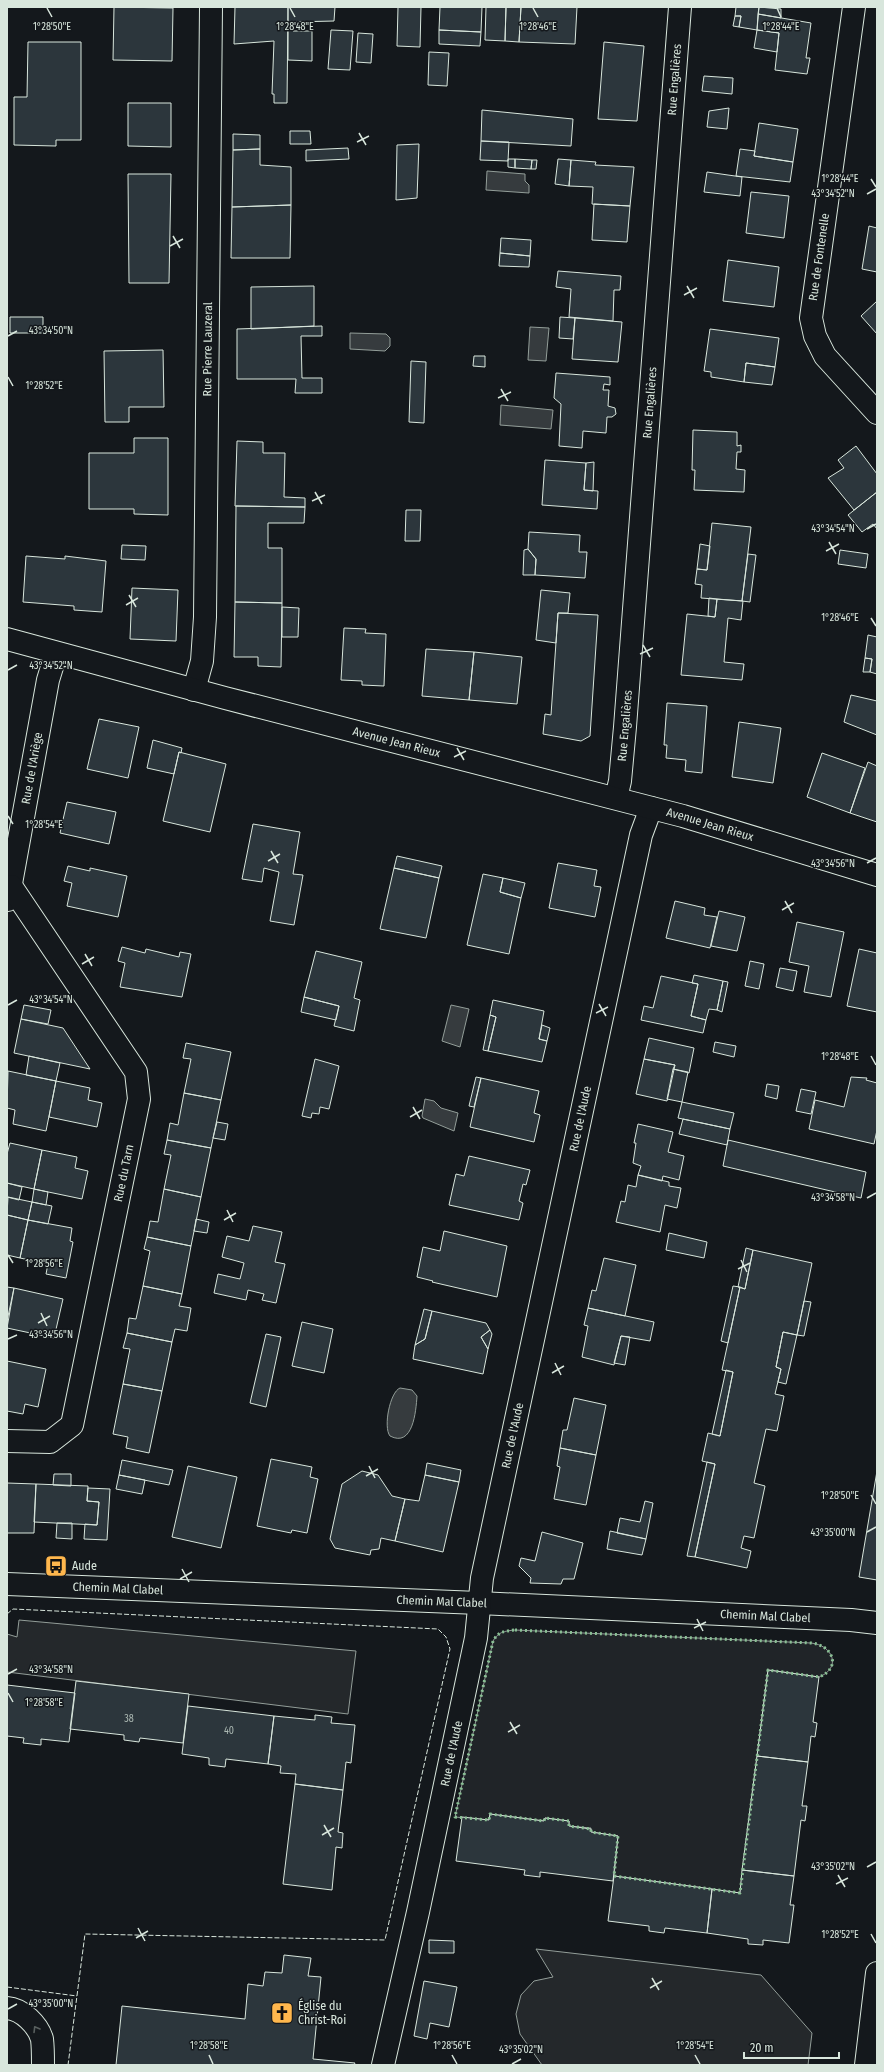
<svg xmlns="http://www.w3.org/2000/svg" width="884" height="2072" viewBox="0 0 884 2072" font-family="'Fira Sans Condensed',sans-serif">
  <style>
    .green { fill: #202428; stroke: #939e99 }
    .parking { fill: #24282b; stroke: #939e99 }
    .water { fill: #363b3e; stroke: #939e99 }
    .building { fill: #2c363c; stroke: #d8e6dc }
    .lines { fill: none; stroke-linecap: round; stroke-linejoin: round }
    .minor-casing { stroke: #d8e6dc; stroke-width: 24 }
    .major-casing { stroke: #d8e6dc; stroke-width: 24 }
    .minor { stroke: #14181c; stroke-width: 22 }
    .major { stroke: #14181c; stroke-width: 22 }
    .hedge { stroke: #8ac095; stroke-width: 3; stroke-dasharray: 2 3; stroke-linecap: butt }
    .fence { stroke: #d8e6dc; stroke-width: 1; stroke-dasharray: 5 2; stroke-linecap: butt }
    .oneway { stroke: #59605f }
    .ticks { fill: none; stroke: #d8e6dc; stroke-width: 1.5 }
    .labels { text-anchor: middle; stroke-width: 3; stroke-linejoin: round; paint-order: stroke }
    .number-label { font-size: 10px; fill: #adbab4 }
    .street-label { font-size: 12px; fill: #d8e6dc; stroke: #14181c }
    .poi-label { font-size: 12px; fill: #d8e6dc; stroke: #14181c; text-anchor: start }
    .ticks-label { font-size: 10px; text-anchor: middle; fill: #d8e6dc; stroke: #14181c; stroke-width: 3; stroke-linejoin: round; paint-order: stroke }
  </style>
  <rect width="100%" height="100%" fill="#14181c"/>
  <path class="green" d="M515,1630L811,1643C833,1645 842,1668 819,1677L768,1670L740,1893L614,1876L618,1836L591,1832V1828L569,1826V1821L545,1818L544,1821L490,1814L489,1820L455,1817L493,1641C498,1632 504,1631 515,1630Z"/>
  <path class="parking" d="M19,1620L356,1651L348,1714L7,1672V1634L17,1637Z
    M536,1949L761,1975L812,2033L808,2065H542L520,2034L516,2014L521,1995L534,1981L553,1977Z"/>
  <path class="water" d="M487,171L525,174V181L529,185V193L486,190Z
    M530,327L549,328L546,361L528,360Z
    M350,333L386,334L390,338V346L385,351L350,349Z
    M501,405L553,410L551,429L500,425Z
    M451,1005L469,1009L460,1047L442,1041Z
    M425,1099L434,1101L441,1108L458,1113L454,1131L423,1118L422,1116Z
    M400,1388L412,1390L417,1396C416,1411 413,1448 390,1436C383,1427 390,1392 400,1388Z"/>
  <path class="building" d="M114,7L173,8L172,61L113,60Z
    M235,7H288L287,103H274V94H272L274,41L234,44Z
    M288,7H335L334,21L293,22V31H312V61L288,60Z
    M398,7H421L420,47L397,46Z
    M440,7H482L481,32L439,30Z
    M486,7H506L505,41L485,40Z
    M506,7H521L519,42L505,41Z
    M521,7H577L575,44L519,42Z
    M736,7H759L757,30L739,27L741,16H735Z
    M759,7L781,9V18L758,14Z
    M758,14L811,23L806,58H810L807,74L775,70L779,33L757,30Z
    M735,16H741L739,27L733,26Z
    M331,30L353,31L350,70L328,69Z
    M439,30L481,32L480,46L439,44Z
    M757,30L779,33L777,52L754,48Z
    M358,33L373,34L371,63L356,62Z
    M28,42H81V140H56V146L14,145V97H27Z
    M604,42L644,46L637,121L598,119Z
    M429,52L449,53L447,86L428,85Z
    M704,76L733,78L732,94L702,91Z
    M128,103H171V147L128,146Z
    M729,108L727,129L707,127L709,111Z
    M482,110L573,119L571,146L481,141Z
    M759,123L798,129L793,162L754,156Z
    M290,131H310L311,144H290Z
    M233,134L260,135V149L233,150Z
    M481,141L509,142L508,161L480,160Z
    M419,144L417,198L396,200L397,145Z
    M348,148L349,159L306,161V150Z
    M260,149V165L291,167V205L232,207L233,150Z
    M740,149L755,151L754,156L793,162L790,182L736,176Z
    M508,159H515V168L508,167Z
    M515,159L532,160L531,169L515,168Z
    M558,159L571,160L569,186L555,184Z
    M532,160H537L536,169H531Z
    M571,160L596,162L595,165L634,167L630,206L592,204L593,187L569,186Z
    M707,172L742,177L740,196L704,192Z
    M128,174H171L169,283H129Z
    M751,192L789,196L784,238L746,233Z
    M594,204L630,206L627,242L592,240Z
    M291,205L290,258H231L232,207Z
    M869,226L877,228V272L862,269Z
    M501,238L531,240L530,256L500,253Z
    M500,253L530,256L529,267L499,266Z
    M728,260L779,267L774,307L723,301Z
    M558,271L621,276L620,290H614L613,321L569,317L571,289L556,287Z
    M314,286V326L251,329V287Z
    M877,301V334L861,316Z
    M10,317H43V333H10Z
    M560,317L575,318L573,339L559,338Z
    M575,318L622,322L618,362L572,359Z
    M322,326V336H301L302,378H322V393H295L296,379H237V329Z
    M710,329L779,338L775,367L746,363L744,382L711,377V372L704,371Z
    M163,350L164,407H129V422H105L104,351Z
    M474,356H485V367L473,366Z
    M411,361L426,362L424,423L409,422Z
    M746,363L775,367L772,385L744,382Z
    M556,373L610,377V385L604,384L603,390H609L608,406L615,408L616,414L612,417H607L606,433L583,431L582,448L559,446L561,404L554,398Z
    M693,430L737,432V446L741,445V452H737L736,469L745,470L744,492L694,490L695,470H692Z
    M134,438H168V515L134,514V509H89V453H134Z
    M237,441L263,442V453H285L284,497L305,498V507L235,506Z
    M856,446L877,474V492L854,510L828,478L844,468L838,460Z
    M545,460L586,463L584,490L598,491L597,509L542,505Z
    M594,462L593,491L584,490L586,463Z
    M877,492V529L873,524L862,532L848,515Z
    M236,506L305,507L304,523H268V548H282V603L235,602Z
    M406,510H421L420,541H405Z
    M712,523L751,527L742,601L701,598L702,585L695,584L697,569L707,570Z
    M529,532L580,535L579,552H587L585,578L535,575L536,559L528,549Z
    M700,544L710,546L707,570L697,569Z
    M122,545L146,546L145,560L121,559Z
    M528,549L536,559L535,575H523L524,550Z
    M840,550L868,554L866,568L838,564Z
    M748,554L756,555L750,602L742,601Z
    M26,556L65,559V556L106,561L102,612L74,610V606L23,602Z
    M132,588L178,590L176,641L130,639Z
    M541,590L570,593L568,613H558L556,643L536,640Z
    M709,598L717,599L715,617L708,616Z
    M717,599L743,601L741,620L728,618L724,662L744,664L742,680L681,675L687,614L715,617Z
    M235,602L282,603L281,667L258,666V657H234Z
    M282,607L299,608L298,637H282Z
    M558,613L598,615L590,736L581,741L543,734L545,714L551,715Z
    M344,628L366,629L365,633L386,634L384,686L362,685V681L341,680Z
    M868,635L877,637V674L870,672L872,659L865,658Z
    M426,649L474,652L469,700L422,696Z
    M474,652L522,657L517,704L469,700Z
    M865,658L872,659L870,672H863Z
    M851,695L877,701V735L844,722Z
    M667,703L707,706L702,773L685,771L686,760L666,758L667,745H664Z
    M99,719L139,727L128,778L87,769Z
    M739,722L781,728L773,783L732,777Z
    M153,740L182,748L181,753L179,752L174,774L147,768Z
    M179,752L226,764L210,832L163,821Z
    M822,753L865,768L850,813L807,797Z
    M868,762L877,766V822L850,813Z
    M67,802L116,812L109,844L60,833Z
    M253,824L300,832L293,874L303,875L294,925L270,921L279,872L264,868L262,882L242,879Z
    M397,856L442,866L439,878L394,868Z
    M558,863L597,870L594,886L601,887L595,917L549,908Z
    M68,866L90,871V868L127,876L118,917L67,906L72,883L64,881Z
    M394,868L439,878L426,938L380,929Z
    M483,874L503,878L500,892L521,898L509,954L467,945Z
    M503,878L525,883L521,898L500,892Z
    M675,901L705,908L704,915L717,917L710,948L666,938Z
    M719,911L745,917L737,951L711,946Z
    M797,922L844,932L831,997L804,992L809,966L789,962Z
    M122,947L145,953L146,949L179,957L180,952L191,954L182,997L120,987L125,963L118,961Z
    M859,949L877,953V1012L847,1006Z
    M316,951L362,962L354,998L360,1000L354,1031L334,1026L339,1006L304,997Z
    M750,961L764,964L759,989L745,986Z
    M780,968L797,971L793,991L776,987Z
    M694,975L723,981L717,1010L709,1009L706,1020L691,1016L698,984L692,983Z
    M661,976L698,984L691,1016L706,1020L703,1033L641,1020L644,1006L653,1008Z
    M723,981L728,982L722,1012L717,1010Z
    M304,997L339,1006L336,1020L301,1012Z
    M493,1000L544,1011L539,1039L547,1041L542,1062L488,1051L496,1017L490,1015Z
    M24,1005L51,1010L48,1024L21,1019Z
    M490,1015L496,1017L488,1051L483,1050Z
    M21,1019L63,1028L90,1069L14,1053Z
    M542,1025L550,1028L547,1041L539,1039Z
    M649,1038L694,1048L689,1073L673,1069L675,1065L644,1059Z
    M715,1042L736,1046L734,1057L713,1052Z
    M186,1043L231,1052L221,1100L184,1093L191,1059L183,1058Z
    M29,1056L60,1063L56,1081L26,1075Z
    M315,1059L339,1066L329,1109L320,1107L319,1114L312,1113L311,1118L302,1116Z
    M644,1059L675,1065L667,1101L636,1094Z
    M673,1069L688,1072L682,1102L667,1099Z
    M8,1071L56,1081L46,1131L13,1124L15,1110L7,1108Z
    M476,1077L481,1078L474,1107L469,1106Z
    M851,1077L867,1078L866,1080L877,1083V1130L874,1144L809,1129L815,1100L844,1107Z
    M481,1078L539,1091L534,1113L540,1115L534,1142L470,1127Z
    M56,1081L90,1088L88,1100L102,1103L97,1127L49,1117Z
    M767,1084L779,1086L777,1099L765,1096Z
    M801,1089L816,1092L811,1114L796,1111Z
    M184,1093L221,1100L211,1148L167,1140L170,1123L178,1125Z
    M682,1102L734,1113L730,1129L678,1118Z
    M683,1119L730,1129L727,1145L679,1134Z
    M217,1122L228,1124L225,1140L213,1138Z
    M638,1124L673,1132L668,1152L684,1156L679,1180L663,1176L662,1181L638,1175L641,1166L633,1163L636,1143H634Z
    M167,1140L211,1148L201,1197L164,1189L171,1155L164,1154Z
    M728,1140L866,1172L861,1198L723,1166Z
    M10,1143L42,1150L34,1189L7,1183V1154Z
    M42,1150L77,1157L75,1168L88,1171L82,1199L34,1189Z
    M469,1156L530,1170L526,1185L523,1184L519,1201L523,1203L519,1220L449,1205L456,1174L464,1176Z
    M638,1175L669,1182V1186L681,1188L677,1208L665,1205L660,1232L616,1222L621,1201L625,1202L628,1185L636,1187Z
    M7,1183L22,1187L19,1200L7,1197Z
    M34,1189L48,1192L46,1205L32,1202Z
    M164,1189L201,1197L191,1246L147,1237L150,1221L158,1222Z
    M8,1197L32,1202L28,1220L7,1215Z
    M32,1202L52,1206L48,1224L28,1220Z
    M7,1215L28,1220L20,1258L7,1255Z
    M196,1219L209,1222L207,1233L194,1231Z
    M28,1220L72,1228L70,1241L73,1242L66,1278L46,1274L48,1264L20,1258Z
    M253,1226L282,1232L275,1262L285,1264L276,1303L262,1300L264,1294L248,1290L246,1300L214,1293L218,1274L240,1279L244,1263L222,1257L227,1236L249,1241Z
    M444,1231L507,1246L497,1297L432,1282L433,1281L417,1277L423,1247L440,1251Z
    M669,1233L707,1242L704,1258L666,1250Z
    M147,1237L191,1246L182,1294L143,1286L150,1251L144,1249Z
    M746,1248L753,1250L745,1289L738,1287Z
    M753,1250L812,1263L797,1335L783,1332L776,1367L781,1369L775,1394L784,1396L777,1431L766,1429L754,1483L765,1486L754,1538L744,1536L741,1548L751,1551L747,1568L695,1557L715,1464L702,1461L708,1433L720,1436L733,1372L722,1370L740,1287L745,1289Z
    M604,1258L636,1265L625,1316L588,1308L592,1290L596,1291Z
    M143,1286L182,1294L179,1306L191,1308L187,1331L175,1329L172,1342L127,1333L129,1318L136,1319Z
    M733,1286L740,1287L728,1343L721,1341Z
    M7,1287L14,1288L7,1321Z
    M14,1288L63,1299L54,1338L7,1328Z
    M804,1301L811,1302L804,1336L797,1335Z
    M588,1308L654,1322L650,1341L621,1336L614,1365L582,1357L588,1326L584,1325Z
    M424,1309L432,1311L425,1339L415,1345Z
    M432,1311L486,1323L490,1330L481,1337L488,1349L483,1374L413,1359L415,1345L425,1339Z
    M302,1322L333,1329L324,1373L292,1366Z
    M490,1330L492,1334L488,1349L481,1337Z
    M783,1332L797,1335L786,1384L778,1382L781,1369L776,1367Z
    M127,1333L172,1342L162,1391L123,1384L130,1349L123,1348Z
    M266,1334L281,1337L266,1407L250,1403Z
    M621,1336L630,1337L625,1365L614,1363Z
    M7,1361L46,1369L38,1407L25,1404L23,1414L7,1411Z
    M726,1370L733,1372L720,1436L712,1434Z
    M123,1384L162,1391L149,1453L126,1448L128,1437L113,1434Z
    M574,1398L606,1405L596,1455L560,1448L563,1430H567Z
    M560,1448L596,1455L586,1505L554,1499L560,1467L557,1466Z
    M271,1459L312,1467L310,1477L318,1479L307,1533L292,1530L291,1533L257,1526Z
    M122,1460L173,1470L169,1485L119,1475Z
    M707,1462L715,1464L695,1557L687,1556Z
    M427,1463L461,1470L459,1482L425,1475Z
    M188,1466L237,1477L221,1548L172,1537Z
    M362,1471L378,1475L392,1496L405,1499L395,1541L381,1538L379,1549L371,1550L370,1555L335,1548L330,1539L342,1484Z
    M877,1471V1580L859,1577Z
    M54,1474H71V1486L53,1485Z
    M119,1475L145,1480L142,1494L116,1489Z
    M425,1475L459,1482L443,1552L395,1541L405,1499L419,1501Z
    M7,1483L36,1484L34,1533H7Z
    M36,1484L88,1486L87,1501L99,1502L97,1525L34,1522Z
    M88,1488L110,1489L107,1540L84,1539L85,1524L97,1525L99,1502L87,1501Z
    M645,1501L653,1503L646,1539L617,1533L620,1518L640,1522Z
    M57,1523H72V1539L56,1538Z
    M610,1531L646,1539L642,1555L607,1549Z
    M542,1532L583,1543L574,1579H563L561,1584L530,1583L531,1578L519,1566L521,1558L535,1561Z
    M768,1670L819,1677L813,1722L817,1723L815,1737L811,1736L808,1762L757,1756Z
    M76,1681L189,1694L183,1743L140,1738L139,1742L124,1740V1735L70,1729Z
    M7,1685L75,1693L69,1742L41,1739V1745L23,1743L24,1738L7,1736Z
    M188,1706L274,1716L268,1764L226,1759L225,1767L209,1765V1758L182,1754Z
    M315,1715L332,1717L331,1723L355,1725L351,1763L346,1762L343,1790L295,1784L296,1774L280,1773L281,1766L268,1764L274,1716L315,1720Z
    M757,1756L808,1762L802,1806H807L805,1821L801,1820L794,1876L742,1870Z
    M295,1784L343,1790L338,1832L343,1833L342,1848L336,1847L332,1890L283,1884Z
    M490,1814L544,1821L545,1818L569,1821V1826L591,1829V1832L618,1836L613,1881L540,1872V1877L524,1875L525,1870L456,1861L462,1817L489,1820Z
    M742,1870L794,1876L790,1905H794L789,1943L763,1940V1945L748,1944V1939L707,1933L712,1889L740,1893Z
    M614,1876L712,1889L707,1933L665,1928L664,1933L649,1931V1926L608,1921Z
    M429,1940L454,1941V1953H429Z
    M284,1955L311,1958L308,1976L321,1977L313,2059L355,2063L354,2065H116L122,2006L245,2019L248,1984L263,1986L265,1972L282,1973Z
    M424,1981L457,1987L449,2027L430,2023L427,2039L414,2036Z"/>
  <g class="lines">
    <g class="minor-casing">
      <g id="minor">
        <path d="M854,7L811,318L815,336L825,356L877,413"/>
        <path id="s1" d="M194,690L202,661L205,617L211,7"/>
        <path id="s2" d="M616,798L620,781L625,727L680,7"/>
        <path id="s3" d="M8,900L48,680L56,654"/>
        <path id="s4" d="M7,1441L50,1442L72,1425L139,1099L136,1072L11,886"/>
        <path id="s5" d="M7,1584L479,1603L851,1620L877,1623"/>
        <path d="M7,2008C22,2009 38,2025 42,2039C43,2047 43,2057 43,2065"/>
        <path id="s6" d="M383,2065L418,1912L476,1638L482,1578L641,835L651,808"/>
        <path d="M866,2065L877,1973"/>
      </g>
    </g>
    <g class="major-casing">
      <g id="major">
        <path id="s7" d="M7,639L225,698L683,816L877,875"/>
      </g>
    </g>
    <use href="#minor" class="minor"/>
    <use href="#major" class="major"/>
    <path class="hedge" d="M515,1630L811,1643C833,1645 842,1668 819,1677L768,1670L740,1893L614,1876L618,1836L591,1832V1829L569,1826V1821L545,1818L544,1821L490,1814L489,1820L455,1817L493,1641C498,1632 504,1631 515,1630Z"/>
    <path class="fence" d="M7,1614L13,1609L438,1629L446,1637L450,1649L385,1940L85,1934L68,2065
      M7,1987L77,1996"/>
  </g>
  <defs><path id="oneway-chevron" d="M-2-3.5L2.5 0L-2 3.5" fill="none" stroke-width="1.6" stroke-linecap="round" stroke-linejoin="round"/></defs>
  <use class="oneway" href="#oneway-chevron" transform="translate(36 2029) rotate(-121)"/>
  <path class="ticks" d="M47,8L52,17M290,8L295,17M533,8L538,17M777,8L781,17M359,133L366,145M357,142L369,136M871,179L876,187M867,194L876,189M173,236L180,248M170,246L183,239M687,286L694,298M684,295L697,288M8,336L17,331M8,377L13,386M501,389L508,401M498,398L511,392M315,492L322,504M312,501L325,495M867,529L876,524M829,542L836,554M826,551L839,544M129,595L136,607M126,605L138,598M871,618L876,626M643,645L650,657M640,654L653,648M8,670L17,665M457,748L464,760M454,757L466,751M8,816L13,824M271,851L278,863M268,861L280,854M867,863L876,858M785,901L792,913M782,910L794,903M85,954L92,966M82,964L94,957M599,1004L606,1016M8,1005L17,1000M596,1013L608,1007M871,1056L876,1065M413,1107L420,1119M410,1117L422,1110M867,1198L876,1193M227,1210L233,1222M224,1220L236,1213M8,1255L13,1263M741,1260L747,1272M738,1269L750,1263M41,1313L47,1326M38,1323L50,1316M8,1339L17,1335M555,1363L561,1375M552,1373L564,1366M369,1466L375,1478M366,1476L378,1469M871,1495L876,1504M867,1532L876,1527M182,1569L189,1582M180,1579L192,1572M697,1619L703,1631M694,1628L706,1622M8,1674L17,1669M8,1693L13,1702M510,1722L517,1734M508,1732L520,1725M324,1825L331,1837M322,1835L334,1828M867,1867L876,1862M838,1875L845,1887M836,1884L848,1878M138,1928L145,1941M871,1934L876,1943M136,1938L148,1931M652,1978L659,1990M650,1988L662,1981M8,2009L17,2004M209,2055L213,2064M452,2055L457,2064M695,2055L700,2064M512,2064L521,2059"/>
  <defs>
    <g id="bus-square" transform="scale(1.15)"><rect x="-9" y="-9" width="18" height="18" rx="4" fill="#ffb74d" stroke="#14181c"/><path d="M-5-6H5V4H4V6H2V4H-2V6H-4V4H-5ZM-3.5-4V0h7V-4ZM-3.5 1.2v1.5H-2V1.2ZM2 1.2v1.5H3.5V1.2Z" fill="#111"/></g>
    <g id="church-square" transform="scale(1.15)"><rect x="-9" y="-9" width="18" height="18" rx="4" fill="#ffb74d" stroke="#14181c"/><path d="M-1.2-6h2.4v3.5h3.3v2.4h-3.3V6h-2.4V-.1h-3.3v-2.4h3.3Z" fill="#111"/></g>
  </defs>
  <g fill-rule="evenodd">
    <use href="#bus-square" x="56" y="1566"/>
    <use href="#church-square" x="282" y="2013"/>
  </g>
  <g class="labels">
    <g class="number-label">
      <text x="129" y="1722">38</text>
      <text x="229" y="1734">40</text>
    </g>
    <g class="street-label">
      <text dy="4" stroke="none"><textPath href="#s2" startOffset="721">Rue Engalières</textPath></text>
      <text transform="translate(819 257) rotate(-82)" y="4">Rue de Fontenelle</text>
      <text dy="4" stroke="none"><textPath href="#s1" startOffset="342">Rue Pierre Lauzeral</textPath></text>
      <text dy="4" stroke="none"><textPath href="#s2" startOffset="397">Rue Engalières</textPath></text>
      <text dy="4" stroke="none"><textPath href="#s2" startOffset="73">Rue Engalières</textPath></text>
      <text dy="4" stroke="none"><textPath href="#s7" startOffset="403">Avenue Jean Rieux</textPath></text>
      <text dy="4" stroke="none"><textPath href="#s3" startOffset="134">Rue de l'Ariège</textPath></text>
      <text dy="4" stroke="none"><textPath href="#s7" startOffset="727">Avenue Jean Rieux</textPath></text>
      <text dy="4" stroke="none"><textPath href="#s6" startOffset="967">Rue de l'Aude</textPath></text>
      <text dy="4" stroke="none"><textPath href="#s4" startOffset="328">Rue du Tarn</textPath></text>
      <text dy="4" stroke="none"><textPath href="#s6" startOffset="643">Rue de l'Aude</textPath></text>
      <text dy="4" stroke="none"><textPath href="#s5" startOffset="111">Chemin Mal Clabel</textPath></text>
      <text dy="4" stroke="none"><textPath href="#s5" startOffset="435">Chemin Mal Clabel</textPath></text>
      <text dy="4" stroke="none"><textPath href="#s5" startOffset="759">Chemin Mal Clabel</textPath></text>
      <text dy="4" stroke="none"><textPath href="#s6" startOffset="319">Rue de l'Aude</textPath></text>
    </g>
    <g class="poi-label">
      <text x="72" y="1570">Aude</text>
      <text x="298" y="2010">Église du<tspan x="298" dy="14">Christ-Roi</tspan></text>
    </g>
  </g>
  <g class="ticks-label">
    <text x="52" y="30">1°28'50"E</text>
    <text x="295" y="30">1°28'48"E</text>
    <text x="538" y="30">1°28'46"E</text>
    <text x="781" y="30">1°28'44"E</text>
    <text x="840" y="182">1°28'44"E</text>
    <text x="833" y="197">43°34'52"N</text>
    <text x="51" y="334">43°34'50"N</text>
    <text x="44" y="389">1°28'52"E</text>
    <text x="833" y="532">43°34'54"N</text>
    <text x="840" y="621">1°28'46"E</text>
    <text x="51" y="669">43°34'52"N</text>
    <text x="44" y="828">1°28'54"E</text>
    <text x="833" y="867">43°34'56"N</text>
    <text x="51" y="1003">43°34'54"N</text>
    <text x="840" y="1060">1°28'48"E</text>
    <text x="833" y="1201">43°34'58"N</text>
    <text x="44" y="1267">1°28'56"E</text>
    <text x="51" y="1338">43°34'56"N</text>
    <text x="840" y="1499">1°28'50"E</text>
    <text x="833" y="1536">43°35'00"N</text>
    <text x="51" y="1673">43°34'58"N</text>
    <text x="44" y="1706">1°28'58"E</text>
    <text x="833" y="1870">43°35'02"N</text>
    <text x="840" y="1938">1°28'52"E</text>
    <text x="51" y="2007">43°35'00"N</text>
    <text x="209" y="2049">1°28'58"E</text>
    <text x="452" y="2049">1°28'56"E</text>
    <text x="695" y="2049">1°28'54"E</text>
    <text x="521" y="2053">43°35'02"N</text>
  </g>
  <rect width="884" height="2072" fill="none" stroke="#d8e6dc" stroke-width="16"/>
  <path d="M744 2052v6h95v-6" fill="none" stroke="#d8e6dc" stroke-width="2"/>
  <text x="750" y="2052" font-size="12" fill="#d8e6dc" stroke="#14181c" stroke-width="3" paint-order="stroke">20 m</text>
</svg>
